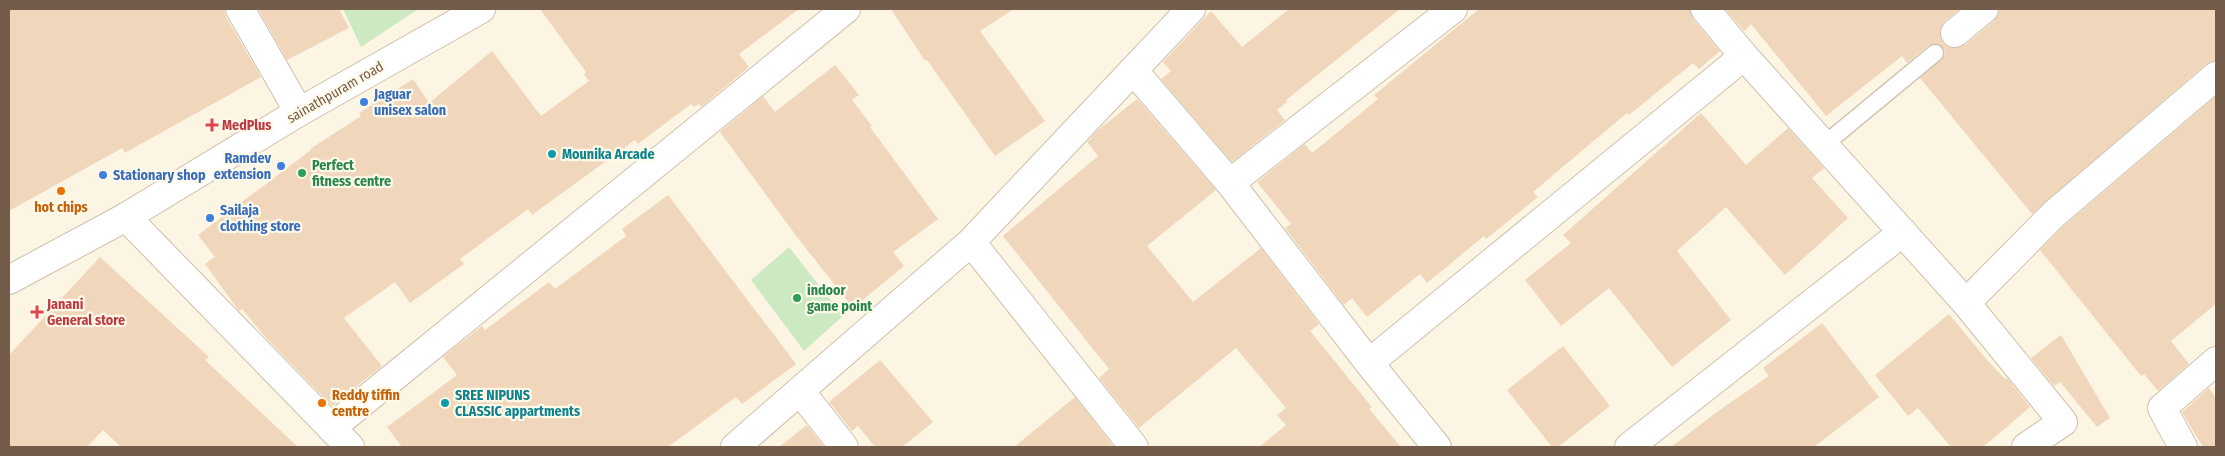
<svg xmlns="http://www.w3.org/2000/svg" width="2225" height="456" viewBox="0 0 2225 456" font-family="'Fira Sans Condensed',sans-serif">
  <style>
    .green { fill: #cde9c2 }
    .building { fill: #f0d7bc }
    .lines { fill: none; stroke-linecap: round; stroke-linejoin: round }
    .service-casing { stroke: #cfc0ad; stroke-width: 19 }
    .minor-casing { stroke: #cfc0ad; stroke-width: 30 }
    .tertiary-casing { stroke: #cfc0ad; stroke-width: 30 }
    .service { stroke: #fff; stroke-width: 16 }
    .minor { stroke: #fff; stroke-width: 28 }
    .tertiary { stroke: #fff; stroke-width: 28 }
    .shop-dot { fill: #3f7fe0; stroke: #fff9e9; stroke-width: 2 }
    .health-dot { fill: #e0444e; stroke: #fff9e9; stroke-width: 2 }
    .culture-dot { fill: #0f9aa8; stroke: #fff9e9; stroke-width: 2 }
    .leisure-dot { fill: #2e9e5b; stroke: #fff9e9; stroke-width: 2 }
    .food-dot { fill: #e8710a; stroke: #fff9e9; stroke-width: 2 }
    .labels { text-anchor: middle; stroke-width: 4.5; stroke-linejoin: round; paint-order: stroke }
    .street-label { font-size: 14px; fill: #735d4a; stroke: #fff9e9 }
    .shop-label { font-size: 14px; font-weight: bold; fill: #366cbe; stroke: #fff9e9; text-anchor: start }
    .health-label { font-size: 14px; font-weight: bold; fill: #be3a42; stroke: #fff9e9; text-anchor: start }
    .culture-label { font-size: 14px; font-weight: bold; fill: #0d838f; stroke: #fff9e9; text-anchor: start }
    .leisure-label { font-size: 14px; font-weight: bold; fill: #27864d; stroke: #fff9e9; text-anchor: start }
    .food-label { font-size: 14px; font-weight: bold; fill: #c56008; stroke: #fff9e9 }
  </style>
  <rect width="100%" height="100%" fill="#fcf5e3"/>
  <path class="green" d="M343,9H418L361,47Z
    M789,247L843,316L804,351L751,280Z"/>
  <path class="building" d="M9,9H224L226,17L261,77L125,153L122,148L9,211Z
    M258,9H339L349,28L287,60Z
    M540,9H799L739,54L749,67L701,107L699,104L694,107L691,104L638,144L635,140L532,215L528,209L460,259L464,264L410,303L395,282L344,318L382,366L332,406L267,339L242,309L239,311L205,264L215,257L198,235L311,150L310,149L361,116L359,113L413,79L429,103L492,51L541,116L589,81L584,74L586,72Z
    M891,9H1014L980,31L1045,121L995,156L927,60L925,61Z
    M1289,9H1400L1286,100L1287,102L1277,110L1285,120L1232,162L1161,79L1171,71L1163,62L1211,11L1242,47Z
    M1479,9H1690L1693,19L1720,51L1699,69L1693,63L1629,115L1627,113L1533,192L1538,197L1486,239L1484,236L1427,283L1420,274L1367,317L1352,298L1344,305L1285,228L1291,224L1257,182L1305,144L1312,153L1378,99L1374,95Z
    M1725,9H1960L1945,21L1941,27L1940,35L1943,43L1949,47L1957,48L1965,45L1994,21L1998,15L1999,9H2216V61L2206,64L2032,214L1920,78L1944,57L1945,51L1939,44L1929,45L1907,63L1902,56L1826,116L1751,24L1744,31Z
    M835,65L859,95L852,100L872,126L870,127L938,219L893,252L904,266L853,308L797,237L720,132L763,96L775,112Z
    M2216,96V304L2171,341L2189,364L2158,391L2144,374L2141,376L2040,250L2065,225Z
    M1137,99L1216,190L1147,246L1193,302L1261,248L1319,324L1310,331L1372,407L1369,409L1401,447H1259L1286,425L1277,415L1286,408L1236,348L1139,428L1099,378L1109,369L1003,236L1098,156L1087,142L1098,130Z
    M1701,113L1746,165L1788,128L1824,168L1812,178L1848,218L1785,275L1726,207L1677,251L1731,320L1672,367L1609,288L1561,326L1525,280L1571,243L1563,235Z
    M668,195L796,364L742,404L736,397L668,447H402L387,427L457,375L443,357L482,326L485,330L549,282L555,289L626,236L622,229Z
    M100,257L209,357L205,360L298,447H121L103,430L87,447H9V355Z
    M1949,314L1987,360L2005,379L2007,378L2030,407L1983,447H1951L1918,408L1908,416L1875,375Z
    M1822,323L1879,397L1814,447H1671L1721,409L1769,376L1763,368Z
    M2061,335L2110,418L2097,427L2060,382L2054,386L2031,358Z
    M1563,346L1610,406L1558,447H1552L1507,390Z
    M880,360L933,422L902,447H875L858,426L852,431L829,402Z
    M2209,388L2216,398V447H2203L2182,412Z
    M1075,397L1114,447H1014Z
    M807,425L824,447H779Z"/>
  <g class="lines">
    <g class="service-casing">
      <path id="service" d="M1825,144L1935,53"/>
    </g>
    <g class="minor-casing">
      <path id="minor" d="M240,9L299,112
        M1705,9L1744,56L1966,303L2063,422L2026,447
        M1955,33L1984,9
        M1133,70L1230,183L1369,363L1437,447
        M1230,183L1453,9
        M126,217L350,447
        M971,242L1134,447
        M1966,303L2054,214L2216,76
        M1369,363L1744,56
        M800,391L844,447
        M331,428L846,9
        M735,447L971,242L1191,9
        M1629,447L1903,232"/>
    </g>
    <g class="tertiary-casing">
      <path id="tertiary" d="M9,280L126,217L299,112L481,9
        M2183,447L2162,408L2216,361"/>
    </g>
    <use href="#service" class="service"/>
    <use href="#minor" class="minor"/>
    <use href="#tertiary" class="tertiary"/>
  </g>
  <g class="shop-dot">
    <circle cx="364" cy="102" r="5"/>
    <circle cx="281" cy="166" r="5"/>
    <circle cx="103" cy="175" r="5"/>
    <circle cx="210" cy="218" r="5"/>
  </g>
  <g class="health-dot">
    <path d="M209.5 117.5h5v5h5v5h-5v5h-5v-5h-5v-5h5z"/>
    <path d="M34.5 304.5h5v5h5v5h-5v5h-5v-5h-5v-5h5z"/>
  </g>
  <g class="culture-dot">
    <circle cx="552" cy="154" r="5"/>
    <circle cx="445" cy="403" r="5"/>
  </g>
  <g class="leisure-dot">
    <circle cx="302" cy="173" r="5"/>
    <circle cx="797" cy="298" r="5"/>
  </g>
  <g class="food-dot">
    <circle cx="61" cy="191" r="5"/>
    <circle cx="322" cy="403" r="5"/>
  </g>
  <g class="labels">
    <g class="street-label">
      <text transform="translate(335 92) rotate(-30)" y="5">sainathpuram road</text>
    </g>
    <g class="shop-label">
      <text x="374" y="99">Jaguar<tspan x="374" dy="16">unisex salon</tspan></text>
      <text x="271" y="163" text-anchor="end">Ramdev<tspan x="271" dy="16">extension</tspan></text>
      <text x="113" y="180">Stationary shop</text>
      <text x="220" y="215">Sailaja<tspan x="220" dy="16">clothing store</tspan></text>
    </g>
    <g class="health-label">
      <text x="222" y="130">MedPlus</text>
      <text x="47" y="309">Janani<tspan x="47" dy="16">General store</tspan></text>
    </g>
    <g class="culture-label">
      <text x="562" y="159">Mounika Arcade</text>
      <text x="455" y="400">SREE NIPUNS<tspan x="455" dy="16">CLASSIC appartments</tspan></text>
    </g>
    <g class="leisure-label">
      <text x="312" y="170">Perfect<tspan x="312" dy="16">fitness centre</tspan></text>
      <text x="807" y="295">indoor<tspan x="807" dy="16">game point</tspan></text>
    </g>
    <g class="food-label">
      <text x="61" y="212">hot chips</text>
      <text x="332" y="400" text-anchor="start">Reddy tiffin<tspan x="332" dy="16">centre</tspan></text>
    </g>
  </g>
  <rect width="2225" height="456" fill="none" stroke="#735d4a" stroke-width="20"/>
</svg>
